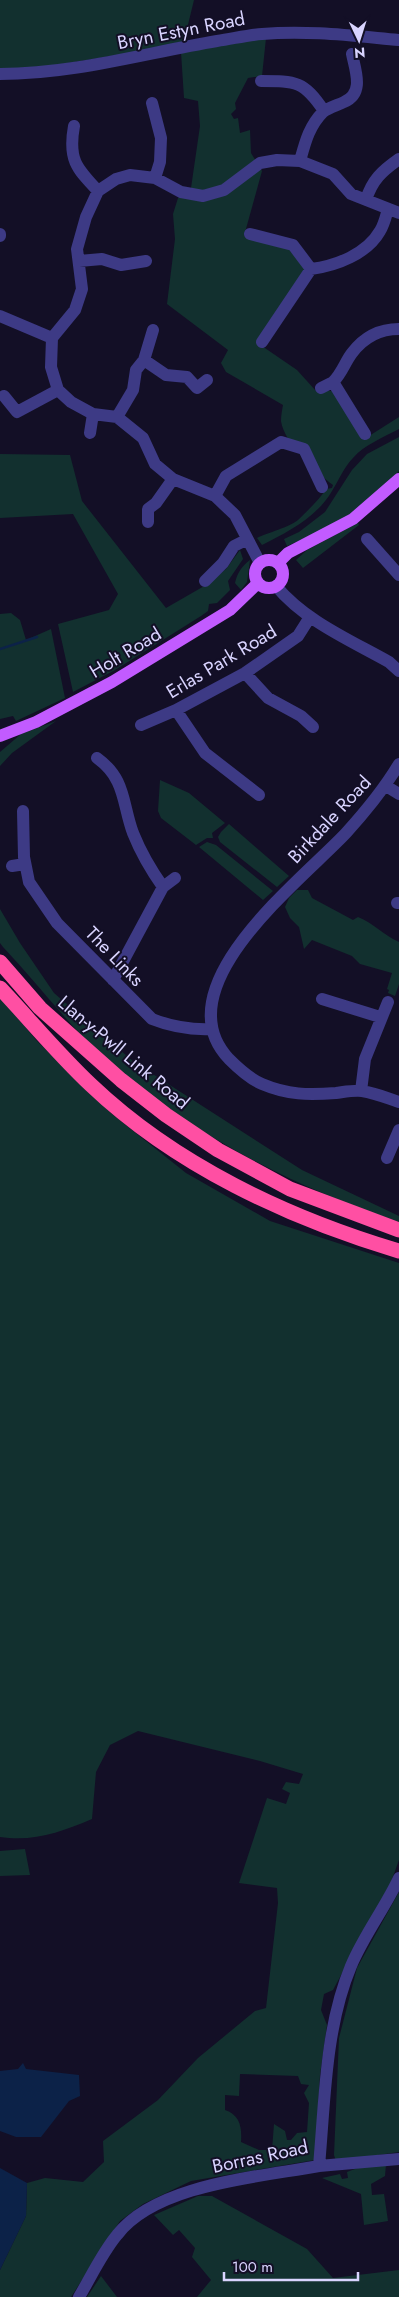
<svg xmlns="http://www.w3.org/2000/svg" width="399" height="2297" viewBox="0 0 399 2297" font-family="Jost,sans-serif">
  <style>
    .green { fill: #12302f; fill-rule: evenodd }
    .water { fill: #0c2248 }
    .lines { fill: none; stroke-linecap: round; stroke-linejoin: round }
    .stream { stroke: #0c2248; stroke-width: 2.5 }
    .minor { stroke: #3d3a85; stroke-width: 12 }
    .major { stroke: #c25bff; stroke-width: 12 }
    .highway { stroke: #ff4fa3; stroke-width: 15 }
    .labels { text-anchor: middle; stroke-width: 4; stroke-linejoin: round; paint-order: stroke }
    .street-label { font-size: 19px; fill: #d9d4ff; stroke: #130f26 }
  </style>
  <rect width="100%" height="100%" fill="#130f26"/>
  <path class="green" d="M0,0H194L184,41L149,50L0,74Z
    M266,38L262,76L248,78L235,103L236,109L231,114L234,119L238,118L240,133L250,130L251,153L262,171L244,236L288,248L306,268L259,344L297,370L316,391H332L369,436L399,417V429C384,437 364,445 353,458C344,467 339,480 332,491C317,517 288,532 262,545L257,538C267,533 290,527 298,520C307,511 319,500 326,489L332,488L333,485C316,472 284,443 281,421C281,416 282,410 283,405L226,372L221,363L228,350L167,304L175,239L173,214L178,198L191,188L200,126L198,101L184,98L181,52Z
    M399,437V471C381,490 363,509 340,521C323,531 305,538 287,546L284,539L299,532L325,512L352,470L367,454Z
    M0,454L70,455L82,501L166,608L206,585L226,569L240,550L243,559L228,581L230,590L217,603L209,604L208,611L201,616L115,670L73,692L58,624L109,610L118,594L73,514L0,518Z
    M358,523L359,525L303,568L296,560L307,550Z
    M250,560L247,582L241,590L235,583C237,573 242,566 250,560Z
    M11,613L20,620L26,640L51,629L65,698L16,721L13,716L0,719V614Z
    M56,721L12,753L0,766V752L21,734Z
    M160,780L189,793L225,823L212,833L213,838H207L196,845L161,818L158,811Z
    M229,824L289,876L277,887L220,842L218,837L221,832Z
    M207,842L216,845L273,891L263,900L199,847Z
    M297,890H308L312,898L353,920L358,917C375,924 382,934 399,942V984L395,996L388,993L389,990L387,989L392,973L360,964L352,956L312,940L304,949L299,927L290,918L285,907L289,898Z
    M0,909L20,943L54,993L134,1062L302,1170L399,1216V1222C293,1187 189,1133 106,1059C68,1025 38,984 3,947L0,943Z
    M0,997L37,1041L112,1114L186,1173L270,1221L399,1263V1860L391,1882L333,1990L324,1994L321,2010L327,2025L320,2075L315,2160L191,2181L143,2204L120,2221L71,2297H0V2270L26,2216L27,2183L45,2178L83,2182L104,2162L103,2141L158,2100L198,2058L255,2011L266,2008L278,1903L277,1888L239,1883L267,1798L286,1804L290,1793L282,1789L286,1782L299,1784L303,1774L260,1761L138,1731L110,1745L96,1772L92,1819C61,1832 34,1842 0,1837ZM240,2074L298,2076L301,2084L309,2085L304,2093L309,2103L307,2132L297,2133L291,2140H287L285,2131L274,2124L272,2150H259L241,2142C242,2127 240,2115 225,2110V2095L239,2096Z
    M25,1849L30,1875L0,1876V1851Z
    M399,1892V2152L336,2161L334,2155L339,2038L357,1968Z
    M386,2164L385,2176L371,2184L372,2195L384,2194L388,2221L364,2225L361,2194L322,2178L340,2174L342,2179L348,2178L347,2172L360,2167Z
    M198,2196H212L307,2249L333,2278L399,2270V2297H197L211,2280L192,2257L195,2248L179,2230L173,2235L154,2215Z
    M101,2276L117,2297H87Z"/>
  <path class="water" d="M23,2063L26,2069L79,2075L80,2096L69,2101L41,2137H16L0,2131V2071L18,2069Z
    M0,2168L27,2183L26,2216L0,2270Z"/>
  <g class="lines">
    <path class="stream" d="M0,649L37,637"/>
    <path class="minor" d="M0,74C74,74 145,53 217,41C232,39 247,35 262,34C308,30 354,36 399,40
      M261,81C296,81 304,81 324,111
      M152,103L161,138L160,162L155,178
      M74,126C68,159 76,168 98,191
      M300,161C305,143 309,126 323,112C328,108 338,105 344,102C365,93 355,70 352,54
      M366,200C372,180 382,171 399,159
      M0,234V236
      M250,234L293,245L311,269C336,266 367,254 380,231C384,225 386,216 388,209
      M79,261L102,259L121,265L146,261
      M0,316L52,338
      M262,342L311,269
      M144,360L166,375L187,377L197,388L207,380
      M333,382C342,373 345,362 352,353C364,337 380,329 399,329
      M321,388L333,382L365,434
      M4,396L17,412L58,390
      M117,417L133,390L136,370L144,360L153,330
      M90,433L93,414
      M215,496L226,476L281,442L304,449L322,487
      M148,522V509L156,503L173,479
      M367,539L399,575
      M260,563L235,515L215,496L173,479L155,464L143,438L117,417L93,414L71,402L58,390L51,367L52,338L75,310L82,289L77,249L86,217L98,191L116,179L130,175L155,178L181,192L203,196L224,190L260,163L277,160L300,161L333,174L351,194L399,213
      M205,581L223,563L234,546L246,540
      M276,586C305,621 350,640 389,662L399,671
      M245,673L268,698L301,716L313,727
      M176,710L205,753L259,795
      M141,725L176,710L245,673L298,636L310,617
      M97,758C126,779 122,803 133,833C141,853 151,870 163,887L113,980
      M399,764C384,789 366,811 346,833C302,880 161,987 229,1059C238,1068 250,1079 262,1084C288,1095 308,1095 336,1093C344,1092 354,1090 362,1091C375,1093 387,1098 399,1102
      M386,786L399,794
      M23,811L24,857L29,882L57,923L152,1019C172,1027 190,1030 212,1029
      M12,866L25,864
      M163,887L175,878
      M397,903H399
      M322,999L380,1017
      M361,1091L365,1059L388,1002
      M387,1158L399,1130
      M319,2166L399,2159
      M79,2297C91,2277 102,2253 117,2235C156,2184 259,2177 319,2166C325,2100 325,2028 351,1966C364,1935 385,1908 399,1878"/>
    <path class="major" d="M255 574a14 14 0 1 1 28 0a14 14 0 1 1-28 0Z
      M278,563L288,553L353,519L399,479
      M0,736L36,722L112,682L230,610L258,583"/>
    <path class="highway" d="M0,962L40,1008L121,1080L166,1115L218,1150L290,1189L399,1230
      M0,988C30,1020 59,1055 91,1085C175,1165 288,1218 399,1251"/>
  </g>
  <g class="labels">
    <g class="street-label">
      <text transform="translate(181 30) rotate(-11)" y="7">Bryn Estyn Road</text>
      <text transform="translate(125 652) rotate(-31)" y="7">Holt Road</text>
      <text transform="translate(221 661) rotate(-31)" y="7">Erlas Park Road</text>
      <text transform="translate(329 819) rotate(-47)" y="7">Birkdale Road</text>
      <text transform="translate(115 956) rotate(46)" y="7">The Links</text>
      <text transform="translate(124 1052) rotate(40)" y="7">Llan-y-Pwll Link Road</text>
      <text transform="translate(260 2156) rotate(-12)" y="7">Borras Road</text>
    </g>
  </g>
  <g transform="translate(359 40) rotate(176)" stroke="#130f26" stroke-width="4" paint-order="stroke">
  <path d="M0-4L9 19L0 12L-9 19Z" fill="#d9d4ff"/>
  <text y="-8" font-size="14" font-weight="bold" text-anchor="middle" fill="#d9d4ff">N</text>
  </g>
  <path d="M224 2272v8h134v-8" fill="none" stroke="#d9d4ff" stroke-width="2.5"/>
  <text x="232" y="2272" font-size="15" fill="#d9d4ff" stroke="#130f26" stroke-width="4" paint-order="stroke">100 m</text>
</svg>
